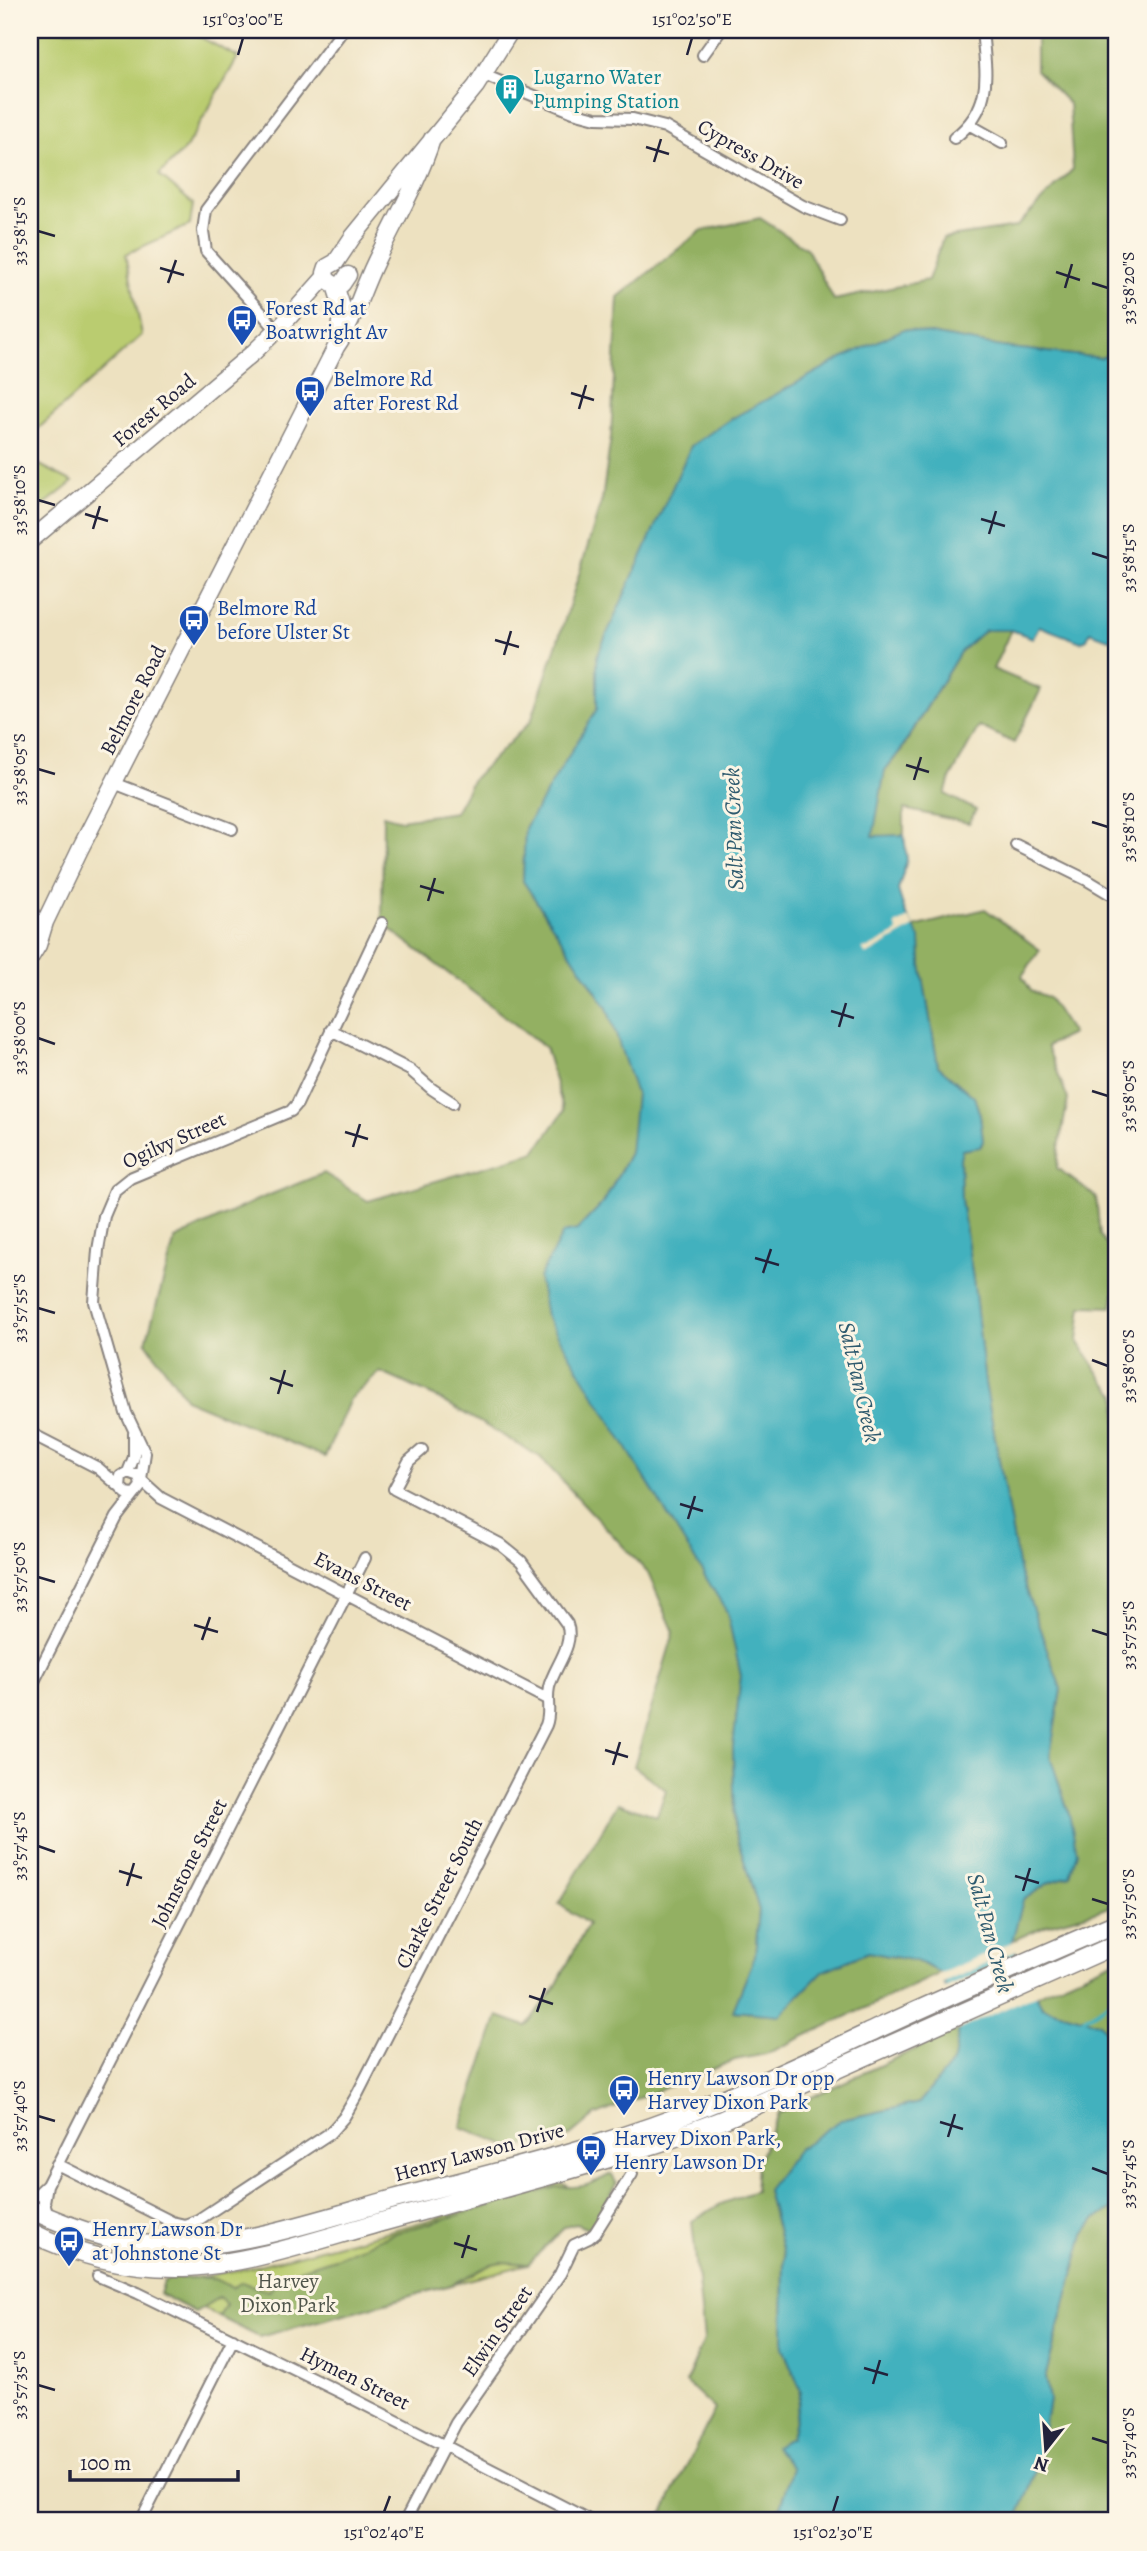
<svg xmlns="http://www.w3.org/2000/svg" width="1147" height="2551" viewBox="0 0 1147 2551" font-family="Alegreya,serif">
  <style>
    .green { fill: #bacc6f; stroke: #6e7755; stroke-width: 2 }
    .forest { fill: #93b062; stroke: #5a694e; stroke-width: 2 }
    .water { fill: #42b1be; stroke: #326a7c; stroke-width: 2 }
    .pier { fill: #ede1c0 }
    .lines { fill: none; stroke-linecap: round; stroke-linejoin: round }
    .stream { stroke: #42b1be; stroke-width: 3.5 }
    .street-casing { stroke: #88827e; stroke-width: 14 }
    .secondary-casing { stroke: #88827e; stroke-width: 19 }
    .primary-casing { stroke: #88827e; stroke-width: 21 }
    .street { stroke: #fff; stroke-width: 10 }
    .secondary { stroke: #fff; stroke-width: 16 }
    .primary { stroke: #fff; stroke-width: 18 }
    .ticks { fill: none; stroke: #22223b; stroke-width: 2.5 }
    .labels { text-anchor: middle; stroke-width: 6; stroke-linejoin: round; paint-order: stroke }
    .culture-label { font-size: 21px; fill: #0d838f; stroke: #fcf5e5; text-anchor: start }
    .street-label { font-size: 21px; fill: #22223b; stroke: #fcf5e5 }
    .transit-label { font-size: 21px; fill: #164399; stroke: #fcf5e5; text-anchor: start }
    .park-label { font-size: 21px; fill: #50554b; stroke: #fcf5e5 }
    .water-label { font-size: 23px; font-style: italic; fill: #2f5b6f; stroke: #fcf5e5 }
    .neatline { fill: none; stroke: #22223b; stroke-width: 2.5 }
    .ticks-label { font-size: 18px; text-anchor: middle; fill: #22223b }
  </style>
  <rect width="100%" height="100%" fill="#fcf5e5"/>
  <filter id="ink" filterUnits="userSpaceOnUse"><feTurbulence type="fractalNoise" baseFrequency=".0143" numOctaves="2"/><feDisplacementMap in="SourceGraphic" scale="14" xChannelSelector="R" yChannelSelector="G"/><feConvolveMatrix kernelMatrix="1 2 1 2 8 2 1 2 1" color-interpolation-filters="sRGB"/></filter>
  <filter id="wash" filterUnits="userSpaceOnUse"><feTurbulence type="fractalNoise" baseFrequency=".00686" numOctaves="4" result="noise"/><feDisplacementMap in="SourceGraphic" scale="28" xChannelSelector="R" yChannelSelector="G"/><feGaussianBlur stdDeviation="1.57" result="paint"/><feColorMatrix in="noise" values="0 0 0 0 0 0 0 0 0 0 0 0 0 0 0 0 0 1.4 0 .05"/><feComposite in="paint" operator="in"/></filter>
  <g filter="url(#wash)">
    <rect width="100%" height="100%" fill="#ede1c0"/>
    <path class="green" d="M30,30H187L238,57L186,148L159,175L193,204L190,225L126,254L142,335L30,436Z
      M30,460L73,482L30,516Z
      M561,2183L590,2196L564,2204L528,2264L259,2337L245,2330L241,2303L219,2317L190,2300L195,2278L248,2268L408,2226Z"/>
    <path class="forest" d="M1036,30H1117V351L1101,358L1002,347L904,329L597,656L598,709L525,828L523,881L607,1008L637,1094L630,1153L604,1202L577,1230L727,1612L741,1676L733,1748L735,1830L759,1910L755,1956L733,2011L780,2015L823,1971L868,1952L916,1961L941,1973L766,2054L735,2060L594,2116L570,2136L514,2148L461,2127L498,2016L526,2026L555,1988L588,1924L559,1904L618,1803L657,1816L666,1790L634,1766L674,1632L648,1573L540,1457L434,1396L380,1372L350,1399L325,1457L187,1400L146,1342L175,1239L257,1200L324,1173L368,1201L535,1152L564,1111L545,1047L382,923L383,815L401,820L455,812L473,779L531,721L566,616L602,500L611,437L618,297L701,231L760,218L807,249L834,300L928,280L943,238L1016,227L1073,169L1069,104L1036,70Z
      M985,630H1011L993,669L1041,689L1014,743L979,726L950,779L945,794L976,810L969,823L904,809V835L872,837L885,770L901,751L960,652Z
      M985,909L1040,950L1022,976L1031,991L1048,997L1072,1034L1047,1046L1068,1099L1059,1147L1057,1168L1096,1197L1100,1235L1117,1262V1278L1112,1307L1082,1306L1078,1341L1105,1383L1117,1395V1904L1095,1912L1047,1925L1012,1941L1023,1900L1050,1882L1070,1876L1069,1814L1050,1756L1061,1689L1019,1570L985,1383L974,1286L961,1200L960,1157L962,1150L981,1146L983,1141L980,1115L974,1097L938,1066L921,965L920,944L914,927Z
      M1117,1959V2114L1111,2037L1099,2023L1042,2007L1036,1995Z
      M959,2029L955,2060L919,2103L841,2120L767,2190L784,2256L783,2348L801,2391L791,2438L792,2468L776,2521H659L715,2409L686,2382L704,2340L692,2221L721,2204L755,2191L757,2163L778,2114L820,2093Z
      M611,2174L617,2184L596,2221L588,2229L576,2224L565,2227L528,2264L501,2262L492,2264L451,2285L259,2337L219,2317L226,2304L218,2298L195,2312L160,2294L164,2281C171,2277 174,2278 182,2278C205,2278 211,2274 232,2288L242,2282L269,2291L276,2283L300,2269L338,2257L391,2234L557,2187C582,2188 589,2186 611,2174Z
      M1117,2207V2521H1016L1033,2479L1040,2452L1049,2400L1045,2378L1084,2234L1095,2219Z"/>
    <path class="water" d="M904,329L1002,347L1101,358L1117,351V642L1090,632L1087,639L1081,642L1039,626L1033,638L1011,630H985L960,652L900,751L885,770L873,836L904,835L907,860L898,890L905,912L920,938L921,965L938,1066L974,1097L980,1115L983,1141L980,1147L962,1150L960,1158L961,1200L974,1286L985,1383L1019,1570L1061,1689L1050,1756L1069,1814L1077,1852L1070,1876L1050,1882L1023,1900L1012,1941L1023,1971L1042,2007L1099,2023L1111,2037L1117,2114V2207L1095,2219L1084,2234L1045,2378L1049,2400L1040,2452L1033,2479L1016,2521H776L792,2468L774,2446L791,2438L801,2391L783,2348L784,2256L767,2190L798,2149L841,2120L919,2103L954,2060L959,2029L941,1973L916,1961L868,1952L823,1971L780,2015L733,2011L755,1956L759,1910L735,1830L733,1748L741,1676L727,1612L546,1316L539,1278L563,1233L577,1230L604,1202L630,1153L636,1094L607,1008L523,881L525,828L597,709V656L691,446L729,420L842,358Z"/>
    <path class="pier" d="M909,918L914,927L866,955L862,949L868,948L898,932L895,925Z
      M1015,1941L1019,1949L941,1984L937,1975Z
      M1020,1954L1039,1993L956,2031L943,1989Z"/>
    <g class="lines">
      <path class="stream" d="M1084,2019L1117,1998"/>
    </g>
  </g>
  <g filter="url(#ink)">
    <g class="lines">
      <g class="street-casing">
        <path id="street" d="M703,55L721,30
          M484,75L573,112L596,118L633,119L665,127L803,206L840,220
          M970,125L1002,143
          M954,138C994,107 986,74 982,30
          M277,330L206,251L203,231L206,210L343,30
          M114,783L232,829
          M1016,845L1087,880L1117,898
          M331,1030L410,1070L432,1089L453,1103
          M30,1433L98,1468L120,1487
          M128,1472L134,1457V1433
          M141,1479L145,1453L126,1413L94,1302L98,1250L104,1216L115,1190L130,1178L291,1111L297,1104L382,923
          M141,1480L161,1498L547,1699
          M30,1689L117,1517L141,1486L139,1476L128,1472L121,1476L120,1487L126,1493L133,1494
          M57,2164L172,2222L185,2225L198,2220L330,2133L344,2117L358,2093L546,1725C551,1712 546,1701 549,1687C554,1667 575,1645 567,1624L521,1561L500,1544L394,1489L409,1461L422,1450
          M47,2185L44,2202L48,2218
          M30,2201L47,2185L365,1558
          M98,2276L138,2293L342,2393L591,2521
          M141,2521L233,2339
          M405,2521L456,2423L560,2274L574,2245L589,2238L595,2233L632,2174"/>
      </g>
      <g class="secondary-casing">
        <path id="secondary" d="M348,275L342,284L335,285L327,280L325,273L327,267L336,262L352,238L476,86L511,30
          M335,285L342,307L338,338
          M30,541L254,352L283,324L325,277
          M30,958L38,945L45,922L80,849L336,347C354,321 361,292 375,263C394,222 418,183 432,139"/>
      </g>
      <g class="primary-casing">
        <path id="primary" d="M30,2209C74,2230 119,2245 168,2246C239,2248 325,2218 394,2199C489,2174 586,2152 678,2117C746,2091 813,2059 879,2028C958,1992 1037,1957 1117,1923
          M30,2232C77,2256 130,2268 183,2267C248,2265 322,2238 385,2221C441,2206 497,2190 554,2174C610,2158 666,2142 720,2121L1117,1944"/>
      </g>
      <use href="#street" class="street"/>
      <use href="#secondary" class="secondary"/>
      <use href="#primary" class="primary"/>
    </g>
  </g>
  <path class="ticks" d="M238,55L243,38M687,55L692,38M646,147L669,154M654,162L661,139M38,231L55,236M160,268L184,275M1056,272L1080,280M168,283L176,260M1092,283L1108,288M1065,288L1072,264M571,393L594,400M579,409L586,385M38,500L55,505M85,514L108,521M981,519L1005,526M93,529L100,506M989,534L996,511M1092,553L1108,558M495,640L519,647M504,655L511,631M906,765L929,772M38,769L55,774M914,780L921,757M1092,822L1108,827M420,886L444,893M428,901L435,878M831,1011L854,1018M839,1027L846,1003M38,1038L55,1044M1092,1091L1108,1096M345,1132L368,1139M353,1147L360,1124M755,1258L779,1265M763,1273L771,1249M38,1308L55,1313M1092,1360L1108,1366M270,1378L293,1386M278,1394L285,1370M680,1504L703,1511M688,1519L695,1496M38,1577L55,1582M194,1625L218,1632M1092,1630L1108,1635M202,1640L210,1617M605,1750L628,1757M613,1765L620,1742M38,1846L55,1852M119,1871L142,1878M1015,1876L1039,1883M127,1886L134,1863M1023,1891L1030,1868M1092,1899L1108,1904M529,1996L553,2004M537,2012L545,1988M38,2116L55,2121M940,2122L963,2129M948,2137L955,2114M1092,2168L1108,2174M454,2243L477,2250M462,2258L469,2235M864,2368L888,2375M873,2384L880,2360M38,2385L55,2390M1092,2438L1108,2443M384,2512L390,2496M833,2512L838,2496"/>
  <defs>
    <g id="building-pin" transform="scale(1.575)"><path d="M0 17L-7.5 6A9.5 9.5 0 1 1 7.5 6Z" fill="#0f9aa8" stroke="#fcf5e5"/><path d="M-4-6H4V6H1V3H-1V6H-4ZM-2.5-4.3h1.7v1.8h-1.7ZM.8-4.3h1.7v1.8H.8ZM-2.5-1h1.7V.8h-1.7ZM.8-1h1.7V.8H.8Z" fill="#fff"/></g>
    <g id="bus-pin" transform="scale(1.575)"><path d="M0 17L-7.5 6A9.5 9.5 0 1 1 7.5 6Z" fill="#1a4fb4" stroke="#fcf5e5"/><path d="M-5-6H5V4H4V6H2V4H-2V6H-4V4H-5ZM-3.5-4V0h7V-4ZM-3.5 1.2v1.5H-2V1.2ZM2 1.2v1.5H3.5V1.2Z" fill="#fff"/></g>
  </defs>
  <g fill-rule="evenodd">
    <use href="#building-pin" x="510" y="89"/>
    <use href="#bus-pin" x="242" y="320"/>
    <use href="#bus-pin" x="310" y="391"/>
    <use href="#bus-pin" x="194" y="620"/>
    <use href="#bus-pin" x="624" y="2090"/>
    <use href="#bus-pin" x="591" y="2150"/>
    <use href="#bus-pin" x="69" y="2241"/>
  </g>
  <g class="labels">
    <g class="culture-label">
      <text x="533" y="84">Lugarno Water<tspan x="533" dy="24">Pumping Station</tspan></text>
    </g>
    <g class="street-label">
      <text transform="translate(751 154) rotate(30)" y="7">Cypress Drive</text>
      <text transform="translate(154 410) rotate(-40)" y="7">Forest Road</text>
      <text transform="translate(133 700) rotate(-63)" y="7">Belmore Road</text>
      <text transform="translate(174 1140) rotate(-24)" y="7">Ogilvy Street</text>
      <text transform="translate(363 1581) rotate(27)" y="7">Evans Street</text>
      <text transform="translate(189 1863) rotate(-63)" y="7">Johnstone Street</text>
      <text transform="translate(439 1893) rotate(-63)" y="7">Clarke Street South</text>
      <text transform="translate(479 2152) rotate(-15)" y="7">Henry Lawson Drive</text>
      <text transform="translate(497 2331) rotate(-55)" y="7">Elwin Street</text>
      <text transform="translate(355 2378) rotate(26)" y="7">Hymen Street</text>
    </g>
    <g class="transit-label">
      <text x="265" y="315">Forest Rd at<tspan x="265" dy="24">Boatwright Av</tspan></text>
      <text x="333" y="386">Belmore Rd<tspan x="333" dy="24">after Forest Rd</tspan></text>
      <text x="217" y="615">Belmore Rd<tspan x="217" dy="24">before Ulster St</tspan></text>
      <text x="647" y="2085">Henry Lawson Dr opp<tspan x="647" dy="24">Harvey Dixon Park</tspan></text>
      <text x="614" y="2145">Harvey Dixon Park,<tspan x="614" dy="24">Henry Lawson Dr</tspan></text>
      <text x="92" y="2236">Henry Lawson Dr<tspan x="92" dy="24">at Johnstone St</tspan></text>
    </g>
    <g class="park-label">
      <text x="288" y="2288">Harvey<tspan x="288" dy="24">Dixon Park</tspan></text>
    </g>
    <g class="water-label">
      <text transform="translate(733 829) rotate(-92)" y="8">Salt Pan Creek</text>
      <text transform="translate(860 1382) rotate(77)" y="8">Salt Pan Creek</text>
      <text transform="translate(991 1933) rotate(75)" y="8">Salt Pan Creek</text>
    </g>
  </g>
  <rect width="1147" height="2551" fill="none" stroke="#fcf5e5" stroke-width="77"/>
  <g transform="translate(1046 2449) rotate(197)" stroke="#fcf5e5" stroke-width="5" paint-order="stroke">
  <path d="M0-5L12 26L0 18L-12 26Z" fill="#22223b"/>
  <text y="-10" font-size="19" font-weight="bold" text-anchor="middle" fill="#22223b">N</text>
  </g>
  <path d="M70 2470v10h168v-10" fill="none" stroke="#22223b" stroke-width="3.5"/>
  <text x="80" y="2470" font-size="21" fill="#22223b" stroke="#fcf5e5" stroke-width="5" paint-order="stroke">100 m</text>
  <rect x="38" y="38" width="1070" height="2474" class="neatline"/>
  <g class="ticks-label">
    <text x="243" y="25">151°03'00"E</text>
    <text x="692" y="25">151°02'50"E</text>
    <text transform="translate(19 231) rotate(-90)" y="6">33°58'15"S</text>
    <text transform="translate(1128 288) rotate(-90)" y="6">33°58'20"S</text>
    <text transform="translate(19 500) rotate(-90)" y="6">33°58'10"S</text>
    <text transform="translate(1128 558) rotate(-90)" y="6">33°58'15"S</text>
    <text transform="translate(19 769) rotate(-90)" y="6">33°58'05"S</text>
    <text transform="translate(1128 827) rotate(-90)" y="6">33°58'10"S</text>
    <text transform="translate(19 1038) rotate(-90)" y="6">33°58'00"S</text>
    <text transform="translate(1128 1096) rotate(-90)" y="6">33°58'05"S</text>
    <text transform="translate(19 1308) rotate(-90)" y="6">33°57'55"S</text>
    <text transform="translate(1128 1366) rotate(-90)" y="6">33°58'00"S</text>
    <text transform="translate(19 1577) rotate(-90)" y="6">33°57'50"S</text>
    <text transform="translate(1128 1635) rotate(-90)" y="6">33°57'55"S</text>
    <text transform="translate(19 1846) rotate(-90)" y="6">33°57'45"S</text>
    <text transform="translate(1128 1904) rotate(-90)" y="6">33°57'50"S</text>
    <text transform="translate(19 2116) rotate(-90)" y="6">33°57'40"S</text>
    <text transform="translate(1128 2174) rotate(-90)" y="6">33°57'45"S</text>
    <text transform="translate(19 2385) rotate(-90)" y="6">33°57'35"S</text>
    <text transform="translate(1128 2443) rotate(-90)" y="6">33°57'40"S</text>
    <text x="384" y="2538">151°02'40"E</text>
    <text x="833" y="2538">151°02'30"E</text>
  </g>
</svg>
